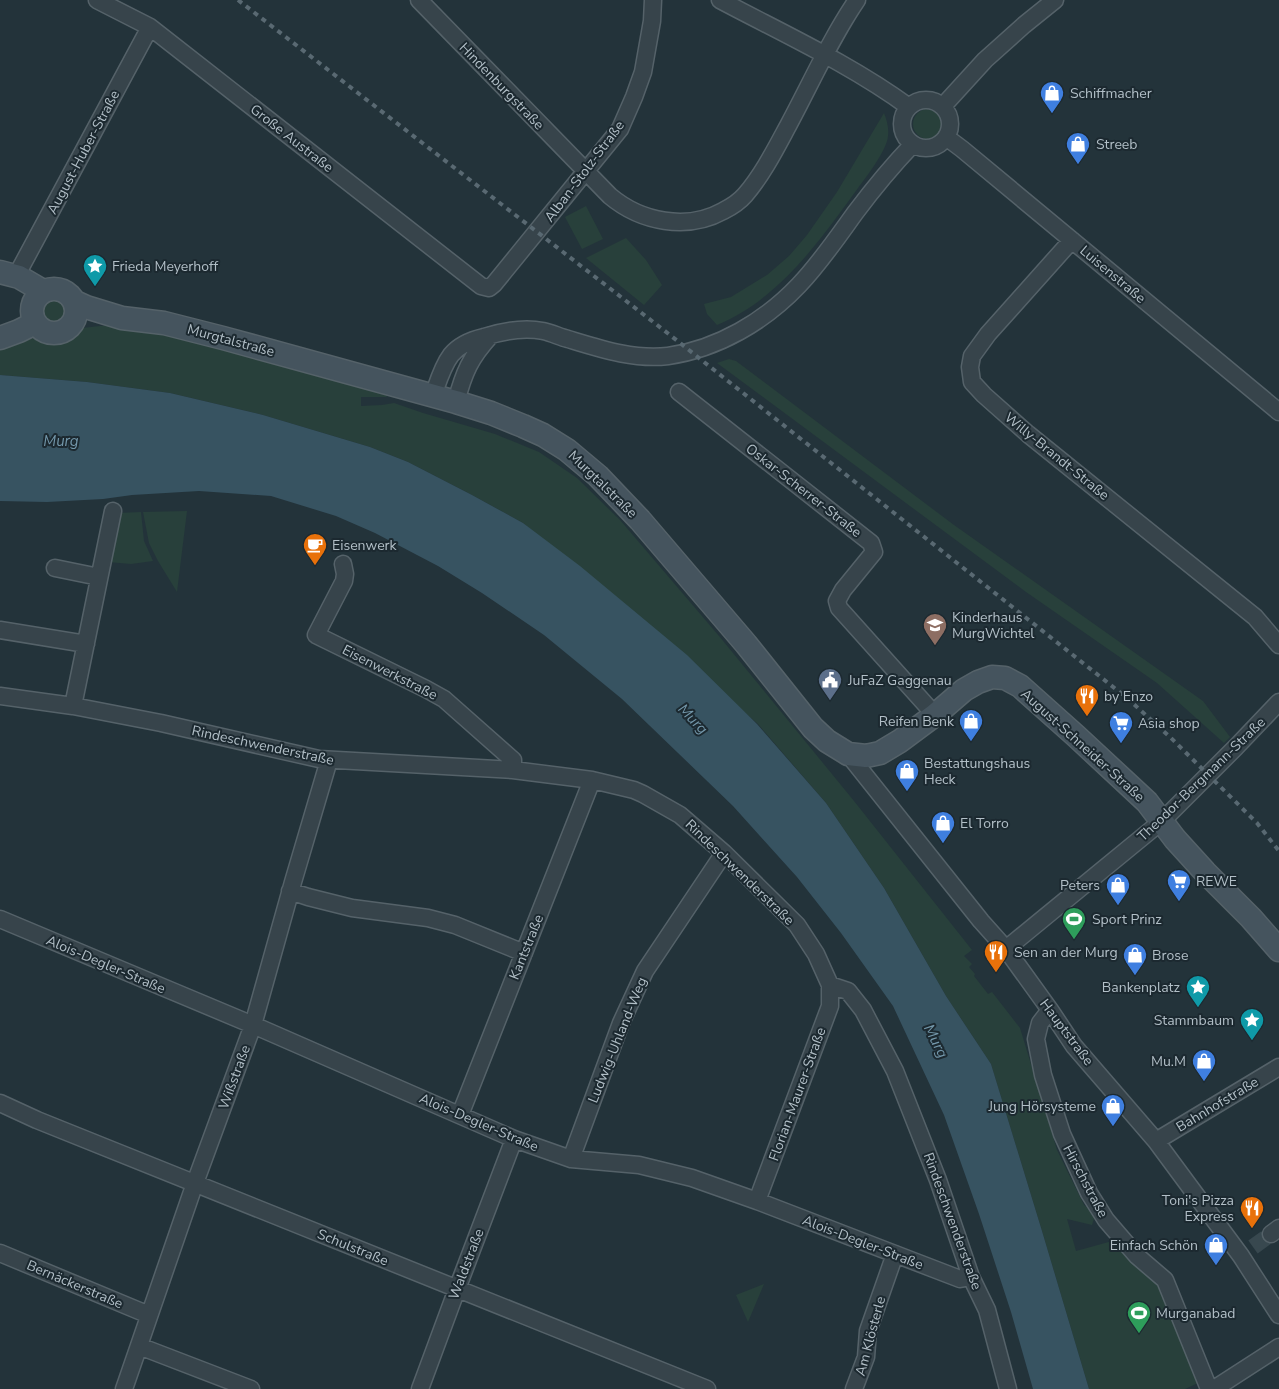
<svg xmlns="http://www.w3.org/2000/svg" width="1279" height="1389" viewBox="0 0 1279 1389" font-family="'Nunito Sans',sans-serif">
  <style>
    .green { fill: #28403b }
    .water { fill: #375361 }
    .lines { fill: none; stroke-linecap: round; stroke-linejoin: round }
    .street-tunnel { stroke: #38484f; stroke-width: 16; stroke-dasharray: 16 8; stroke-linecap: butt }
    .street-casing { stroke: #556269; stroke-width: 19 }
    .secondary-casing { stroke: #556269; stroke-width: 25 }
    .street { stroke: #37444b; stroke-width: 16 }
    .secondary { stroke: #45545e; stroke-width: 22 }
    .rail { stroke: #596972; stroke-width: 4; stroke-dasharray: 5 5; stroke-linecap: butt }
    .labels { text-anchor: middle; stroke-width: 4; stroke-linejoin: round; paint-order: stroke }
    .street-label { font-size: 14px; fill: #b2bfc7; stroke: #1c2930 }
    .poi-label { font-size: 14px; fill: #b2bfc7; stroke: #1c2930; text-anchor: start }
    .water-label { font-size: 15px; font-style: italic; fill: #7397aa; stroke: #1c2930 }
  </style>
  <rect width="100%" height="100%" fill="#23333a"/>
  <path class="green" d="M913 124a15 15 0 1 1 30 0a15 15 0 1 1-30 0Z
    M884,113C887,121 889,128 888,136C887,150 867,176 858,188C819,242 779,299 717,325L707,314L704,304L731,297L767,275L789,256L807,235L837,192Z
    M586,206L603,239L582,249L565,217Z
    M626,238L646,260L662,285L644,305L586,258Z
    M40 311a14 14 0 1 1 28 0a14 14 0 1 1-28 0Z
    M109,325L157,328L391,394L386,397H361V406L382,405L394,403L423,413L495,434L539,452L577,478L620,520L719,636L854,801L972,950L964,956L972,964L969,967L975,974L974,976L988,994L992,992L1020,1028L1057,1150L1084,1205L1095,1215L1092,1225L1067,1219L1076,1251L1116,1240L1159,1285L1198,1383L1185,1389H1089L1042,1231L991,1064L946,996L884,888L826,803L758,724L523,523L472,495L408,462L370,447L263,415L170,393L87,382L0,375V346L34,338L57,342L72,336L82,328Z
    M729,359L736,361L954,525L1203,701L1230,737L1224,743L1157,683L1026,592L717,363Z
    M187,511L177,592L158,561L149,543L143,512Z
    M141,512L144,541L153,561L131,564L108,562L117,513Z
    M764,1284L748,1322L736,1295Z"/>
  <path class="water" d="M0,375L87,382L170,393L263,415L370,447L408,462L472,495L523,523L580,566L687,655L757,724L826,803L884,888L946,996L991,1064L1042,1231L1089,1389H1033L1011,1312L979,1214L944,1115L893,1006L841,933L797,877L733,806L622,699L544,635L482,593L438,566L375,533L336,516L271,496L199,491L132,495L103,499L47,502L0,501Z"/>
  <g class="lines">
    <path class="street-tunnel" d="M1253,1247L1271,1234"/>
    <g class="street-casing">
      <path id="street" d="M97,0L150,27L481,286L489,288L494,284L620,129L634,97L643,72L652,21L653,0
        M419,0L610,196C641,222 687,231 723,211C731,207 739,202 745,195C763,174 776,148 789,124C811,83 831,38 857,0
        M720,0C784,34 850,64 909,107
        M902 124a24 24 0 1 1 48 0a24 24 0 1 1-48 0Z
        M943,106L985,60L1024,25L1055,0
        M946,137L962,149L1279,412
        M1072,240L988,334L972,356L970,367L972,382L984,395L1028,434L1255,617L1279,645
        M19,277L21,267L150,27
        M679,392L871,543L874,552L843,590L837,601L839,608L935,715
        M433,396C438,382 442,367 451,355C459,345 471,340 484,337C503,331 522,327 543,331C552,333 560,337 568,339C601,349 634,360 668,356C718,349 765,321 799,285C820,263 837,238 855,213C873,189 892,166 913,144
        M456,402C464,372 470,358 491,335
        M343,564L345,574L344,581L316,635L426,689L444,699L513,760V770
        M55,568L99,577
        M0,630L86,644
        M0,696L73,706L161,723L319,759L513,770L592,780L634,790L643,794L680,815L724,853L797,925L816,954L830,985V1006L757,1201
        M73,706L113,511
        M848,754L981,921L1006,949L1050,1010L1074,1046L1156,1141L1241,1256L1279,1315
        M290,891L308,897L352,908L428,918L455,925L524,953
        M0,919L253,1025L514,1139L571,1159L639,1165L692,1178L757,1201L960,1279L971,1277
        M1006,949L1162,821L1236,747L1279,702
        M830,985L848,991L863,1010L895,1071L938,1180L971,1277L987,1310L1008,1389
        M1050,1010L1040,1023L1036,1039L1043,1075L1062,1134L1089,1193L1106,1220L1137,1256L1165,1280L1209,1389
        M0,1103L37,1120L707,1389
        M460,1115L592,780
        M1156,1141L1279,1067
        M571,1159L621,1023L645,971L724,853
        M1271,1234L1279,1228
        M0,1253L149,1315
        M139,1346L251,1389
        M124,1389L195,1183L253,1025L293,882L329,760
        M420,1389L457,1289L514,1139
        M854,1389L866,1357L868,1331L895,1254
        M1214,1389L1279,1347"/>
    </g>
    <g class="secondary-casing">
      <path id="secondary" d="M0,272L19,277L43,291
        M32 311a22 22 0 1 1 44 0a22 22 0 1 1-44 0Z
        M75,302L86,307L122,318L164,323L223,338L456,402L491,413L523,426L543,435L567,450L598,476L640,520L746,644L813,728L827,741L848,754L866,756L880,753L900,741L935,715L964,690L978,682L992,677L1005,678L1020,686L1076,736L1147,802L1175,839L1205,872L1251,918L1279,950
        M0,338L19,331L35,323"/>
    </g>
    <use href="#street" class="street"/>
    <use href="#secondary" class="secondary"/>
    <path class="rail" d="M238,0L670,335L1127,698L1171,738L1257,823L1279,851"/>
  </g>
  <defs>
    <g id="shop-pin" transform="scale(1.25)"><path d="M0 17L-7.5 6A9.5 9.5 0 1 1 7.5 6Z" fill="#3f7fe0" stroke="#1c2930"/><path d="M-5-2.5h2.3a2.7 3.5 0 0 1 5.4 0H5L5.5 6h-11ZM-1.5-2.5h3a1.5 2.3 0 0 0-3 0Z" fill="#fff"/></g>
    <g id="sight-pin" transform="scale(1.25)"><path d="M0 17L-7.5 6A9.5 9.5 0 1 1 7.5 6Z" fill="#0f9aa8" stroke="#1c2930"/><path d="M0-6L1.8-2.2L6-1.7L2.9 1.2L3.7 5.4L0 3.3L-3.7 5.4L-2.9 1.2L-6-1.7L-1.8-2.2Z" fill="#fff"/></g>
    <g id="cafe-pin" transform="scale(1.25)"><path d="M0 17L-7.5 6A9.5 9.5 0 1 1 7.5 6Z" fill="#e8710a" stroke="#1c2930"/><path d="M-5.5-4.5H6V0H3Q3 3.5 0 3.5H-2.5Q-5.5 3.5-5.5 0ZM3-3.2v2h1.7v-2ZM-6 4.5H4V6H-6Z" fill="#fff"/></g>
    <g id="school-pin" transform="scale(1.25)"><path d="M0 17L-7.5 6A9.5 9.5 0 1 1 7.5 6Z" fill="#8d6e63" stroke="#1c2930"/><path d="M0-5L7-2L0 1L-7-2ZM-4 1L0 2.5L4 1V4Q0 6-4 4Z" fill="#fff"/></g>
    <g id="civic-pin" transform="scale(1.25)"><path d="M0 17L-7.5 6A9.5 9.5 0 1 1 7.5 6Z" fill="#5c6f8a" stroke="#1c2930"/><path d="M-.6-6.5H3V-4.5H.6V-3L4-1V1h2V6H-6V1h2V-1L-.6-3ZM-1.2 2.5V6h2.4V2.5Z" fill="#fff"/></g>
    <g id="restaurant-pin" transform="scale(1.25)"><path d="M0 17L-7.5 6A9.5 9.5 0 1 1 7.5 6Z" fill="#e8710a" stroke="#1c2930"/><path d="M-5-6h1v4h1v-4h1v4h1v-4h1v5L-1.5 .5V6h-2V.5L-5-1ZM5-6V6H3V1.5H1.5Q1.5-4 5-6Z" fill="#fff"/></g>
    <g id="supermarket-pin" transform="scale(1.25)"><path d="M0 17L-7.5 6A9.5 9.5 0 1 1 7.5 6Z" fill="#3f7fe0" stroke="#1c2930"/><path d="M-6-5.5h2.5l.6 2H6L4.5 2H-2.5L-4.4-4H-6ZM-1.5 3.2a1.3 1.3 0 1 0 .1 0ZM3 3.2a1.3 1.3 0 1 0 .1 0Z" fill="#fff"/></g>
    <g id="stadium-pin" transform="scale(1.25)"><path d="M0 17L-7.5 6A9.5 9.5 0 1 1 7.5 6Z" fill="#2e9e5b" stroke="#1c2930"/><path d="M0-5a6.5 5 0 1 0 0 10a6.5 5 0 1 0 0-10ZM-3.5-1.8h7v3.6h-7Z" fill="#fff"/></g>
  </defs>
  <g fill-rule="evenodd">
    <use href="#shop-pin" x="1052" y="93"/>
    <use href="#shop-pin" x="1078" y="144"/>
    <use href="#sight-pin" x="95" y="266"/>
    <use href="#cafe-pin" x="315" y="545"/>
    <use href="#school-pin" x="935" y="625"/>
    <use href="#civic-pin" x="830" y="680"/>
    <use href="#restaurant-pin" x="1087" y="696"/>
    <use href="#shop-pin" x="971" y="721"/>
    <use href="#supermarket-pin" x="1121" y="723"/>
    <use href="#shop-pin" x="907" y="771"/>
    <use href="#shop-pin" x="943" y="823"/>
    <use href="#supermarket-pin" x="1179" y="881"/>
    <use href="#shop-pin" x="1118" y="885"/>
    <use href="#stadium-pin" x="1074" y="919"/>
    <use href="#restaurant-pin" x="996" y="952"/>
    <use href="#shop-pin" x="1135" y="955"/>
    <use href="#sight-pin" x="1198" y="987"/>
    <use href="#sight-pin" x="1252" y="1020"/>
    <use href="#shop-pin" x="1204" y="1061"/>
    <use href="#shop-pin" x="1113" y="1106"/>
    <use href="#restaurant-pin" x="1252" y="1208"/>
    <use href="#shop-pin" x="1216" y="1245"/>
    <use href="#stadium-pin" x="1139" y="1313"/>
  </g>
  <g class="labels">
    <g class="street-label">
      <text transform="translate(502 86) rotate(46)" y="5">Hindenburgstraße</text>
      <text transform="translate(292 138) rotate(38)" y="5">Große Austraße</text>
      <text transform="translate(83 152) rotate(-62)" y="5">August-Huber-Straße</text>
      <text transform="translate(584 171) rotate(-53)" y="5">Alban-Stolz-Straße</text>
      <text transform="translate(1113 274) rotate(40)" y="5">Luisenstraße</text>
      <text transform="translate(231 340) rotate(15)" y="5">Murgtalstraße</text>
      <text transform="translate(1057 456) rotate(39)" y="5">Willy-Brandt-Straße</text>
      <text transform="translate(603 484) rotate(44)" y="5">Murgtalstraße</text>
      <text transform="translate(804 490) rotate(38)" y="5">Oskar-Scherrer-Straße</text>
      <text transform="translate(390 672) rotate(27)" y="5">Eisenwerkstraße</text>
      <text transform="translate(263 745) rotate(12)" y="5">Rindeschwenderstraße</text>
      <text transform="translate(1083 745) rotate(42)" y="5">August-Schneider-Straße</text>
      <text transform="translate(1201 779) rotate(-44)" y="5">Theodor-Bergmann-Straße</text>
      <text transform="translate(740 872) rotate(44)" y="5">Rindeschwenderstraße</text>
      <text transform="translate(526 947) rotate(-68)" y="5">Kantstraße</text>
      <text transform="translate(106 964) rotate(23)" y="5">Alois-Degler-Straße</text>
      <text transform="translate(1067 1032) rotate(53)" y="5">Hauptstraße</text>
      <text transform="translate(617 1040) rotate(-68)" y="5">Ludwig-Uhland-Weg</text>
      <text transform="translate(234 1077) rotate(-70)" y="5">Wißstraße</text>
      <text transform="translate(797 1094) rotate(-70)" y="5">Florian-Maurer-Straße</text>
      <text transform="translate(1217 1104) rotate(-31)" y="5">Bahnhofstraße</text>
      <text transform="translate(479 1122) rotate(23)" y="5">Alois-Degler-Straße</text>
      <text transform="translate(1086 1181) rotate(62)" y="5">Hirschstraße</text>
      <text transform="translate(953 1221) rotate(70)" y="5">Rindeschwenderstraße</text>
      <text transform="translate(863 1242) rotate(21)" y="5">Alois-Degler-Straße</text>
      <text transform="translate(353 1247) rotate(22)" y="5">Schulstraße</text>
      <text transform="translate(466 1264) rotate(-69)" y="5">Waldstraße</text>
      <text transform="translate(75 1284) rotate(23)" y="5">Bernäckerstraße</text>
      <text transform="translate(870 1336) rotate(-75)" y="5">Am Klösterle</text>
    </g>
    <g class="poi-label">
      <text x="1070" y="98">Schiffmacher</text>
      <text x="1096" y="149">Streeb</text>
      <text x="112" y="271">Frieda Meyerhoff</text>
      <text x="332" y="550">Eisenwerk</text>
      <text x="952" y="622">Kinderhaus<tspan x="952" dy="16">MurgWichtel</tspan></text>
      <text x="848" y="685">JuFaZ Gaggenau</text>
      <text x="1104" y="701">by Enzo</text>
      <text x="954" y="726" text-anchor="end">Reifen Benk</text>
      <text x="1138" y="728">Asia shop</text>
      <text x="924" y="768">Bestattungshaus<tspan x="924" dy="16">Heck</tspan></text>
      <text x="960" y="828">El Torro</text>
      <text x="1196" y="886">REWE</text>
      <text x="1100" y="890" text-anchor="end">Peters</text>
      <text x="1092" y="924">Sport Prinz</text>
      <text x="1014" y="957">Sen an der Murg</text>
      <text x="1152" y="960">Brose</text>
      <text x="1180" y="992" text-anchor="end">Bankenplatz</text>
      <text x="1234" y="1025" text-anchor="end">Stammbaum</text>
      <text x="1186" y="1066" text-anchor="end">Mu.M</text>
      <text x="1096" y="1111" text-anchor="end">Jung Hörsysteme</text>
      <text x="1234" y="1205" text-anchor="end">Toni's Pizza<tspan x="1234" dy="16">Express</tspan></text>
      <text x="1198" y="1250" text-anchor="end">Einfach Schön</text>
      <text x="1156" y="1318">Murganabad</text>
    </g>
    <g class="water-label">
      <text x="61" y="446">Murg</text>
      <text transform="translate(693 719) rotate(46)" y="5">Murg</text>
      <text transform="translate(936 1041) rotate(63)" y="5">Murg</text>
    </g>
  </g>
</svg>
